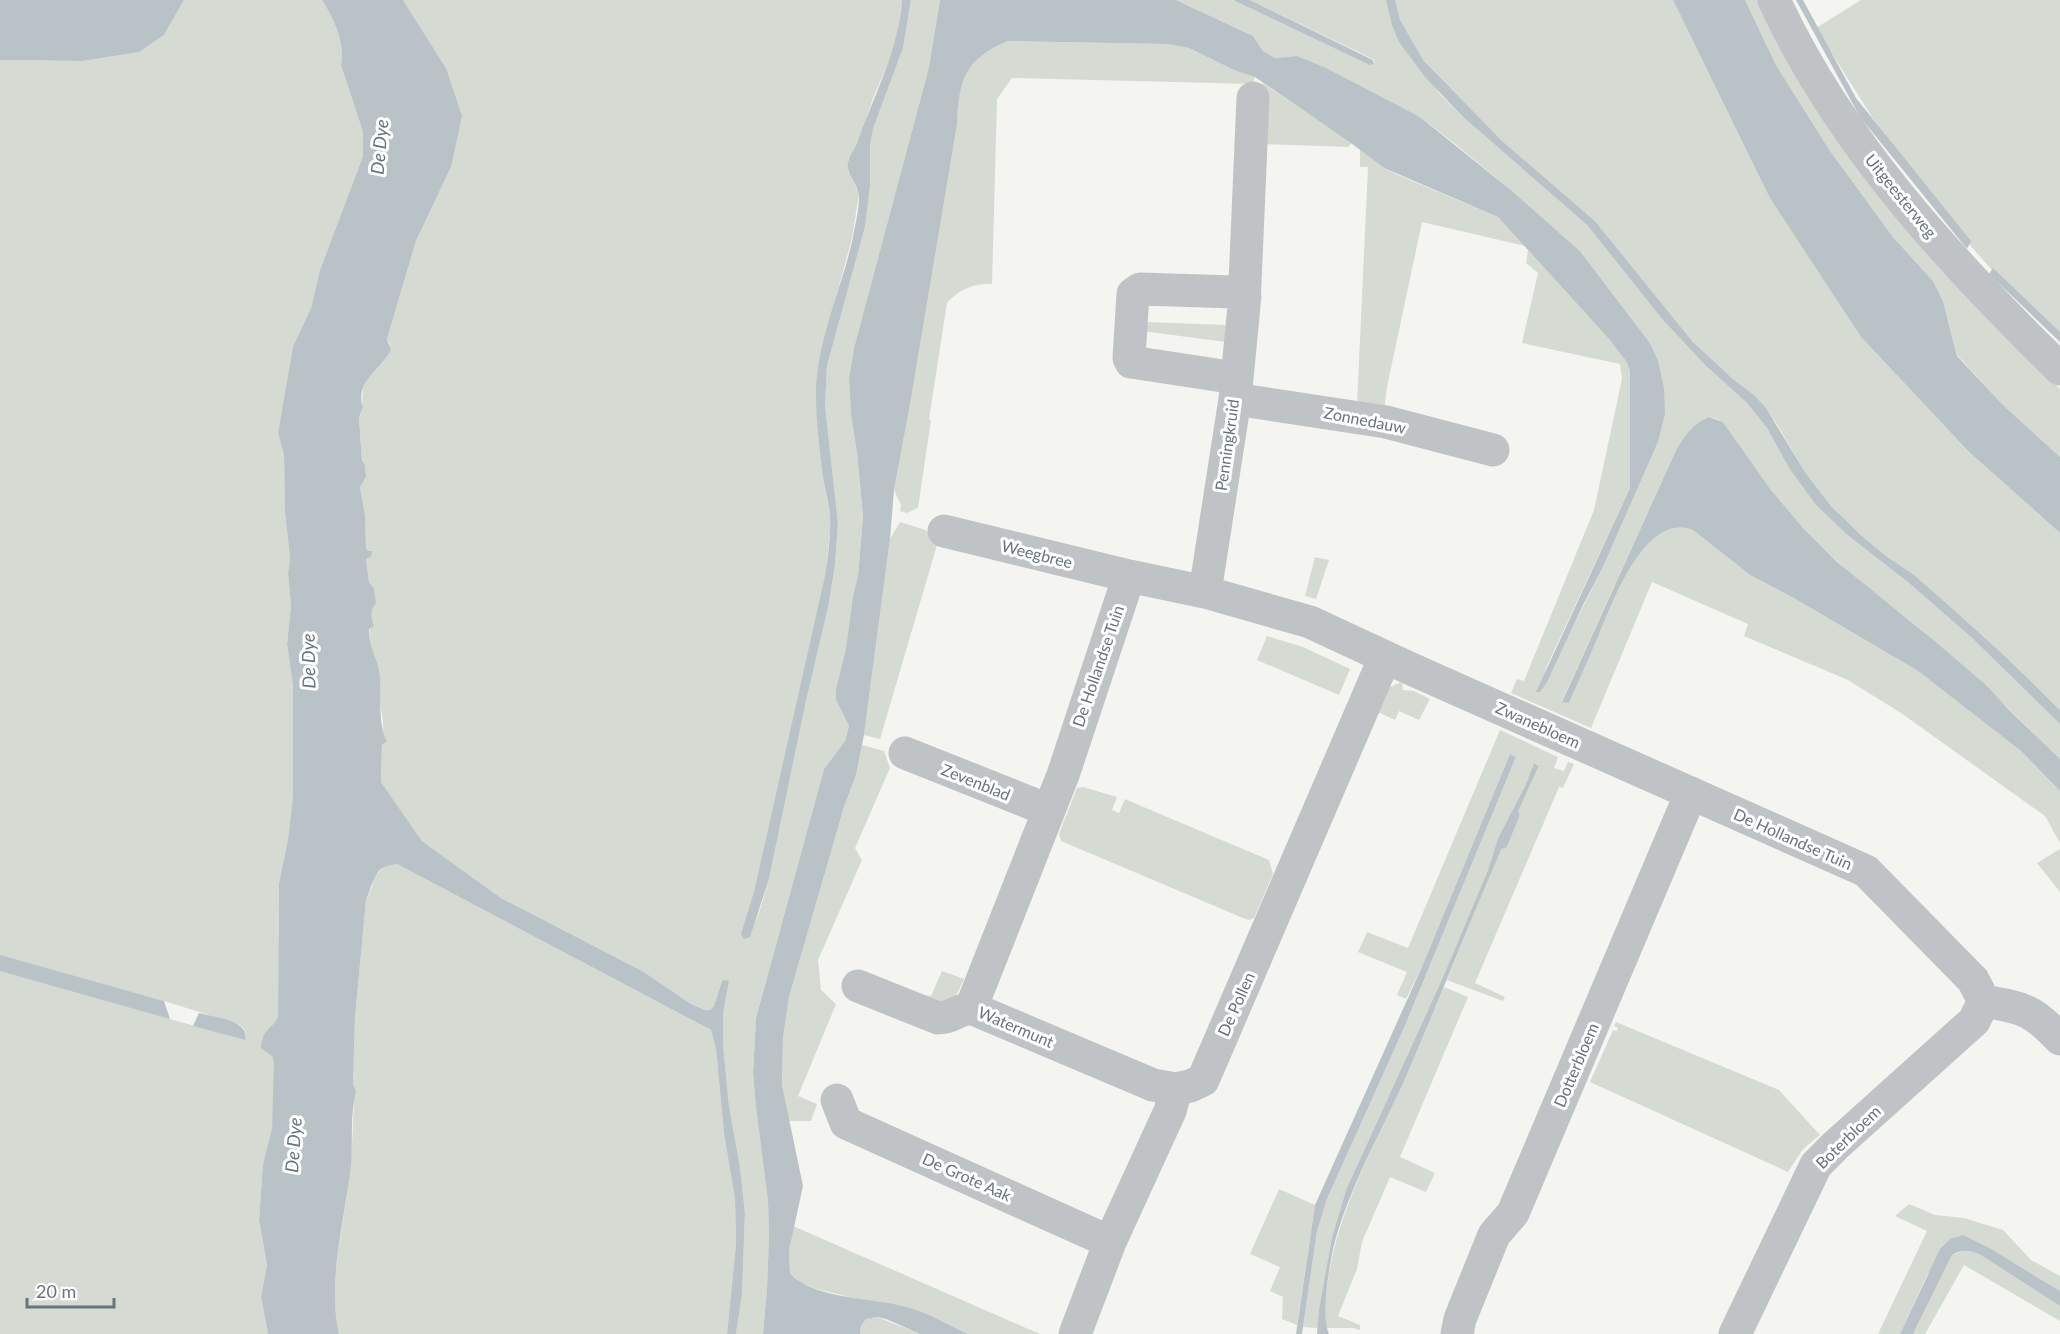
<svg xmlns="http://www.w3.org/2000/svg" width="2060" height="1334" viewBox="0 0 2060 1334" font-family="Lato,sans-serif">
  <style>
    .green { fill: #d5dbd2; fill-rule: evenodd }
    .water { fill: #b9c3c7 }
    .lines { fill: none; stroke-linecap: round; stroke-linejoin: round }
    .stream { stroke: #b9c3c7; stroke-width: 9 }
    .minor { stroke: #c0c3c6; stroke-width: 33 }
    .labels { text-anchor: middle; stroke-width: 6; stroke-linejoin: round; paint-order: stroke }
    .street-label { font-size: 16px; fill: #66747f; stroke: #fff }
    .water-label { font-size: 18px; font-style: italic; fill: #62757c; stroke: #fff }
  </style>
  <rect width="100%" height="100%" fill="#f4f4f1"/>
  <path class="green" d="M184,0H322C334,19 345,42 341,65L363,132V156L320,270L311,308L294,347L278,433L284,455L285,513L290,558L288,573L291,606L287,644L293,685V796L288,839L279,883L278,1017L274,1025L266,1031L274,1063V1102L272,1128L263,1164L259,1220L267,1265L261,1297L268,1334H0V60L83,61L138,52L164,35ZM94,982L164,1001L238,1024C245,1028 247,1031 245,1040L170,1019Z
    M403,0H902L897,38L892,55L873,98L859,141L848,160V171L858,192V200L852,238L820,357L823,477L830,515V533L824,590L756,923L769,879L806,701L828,608L835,565L838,523L825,405L827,366L865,227L870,187V146L873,129L903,48L911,0H940L929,67L854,348L849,378L851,415L857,453L863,516L858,576L853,595L846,648L836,689V700L849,726L845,741L824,769L756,1018L753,1073L756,1108L768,1201L769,1236L767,1288L763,1334H736L742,1294L745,1213L740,1167L729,1106L723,1044V1014L729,981H722L714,1006L710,1010H705L691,1004L644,972L501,898L422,841L381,782L383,722L379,696L380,673L371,649L369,637L372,607L376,603L369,582L366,559L371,551H368L366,547L365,515L360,487L366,477L365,465L362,461L359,417L363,409L362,406L363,388L371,372L387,356L390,344L387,339L416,241L451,167L446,68Z
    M1176,0H1233L1372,65L1375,62L1373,59L1250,0H1673L1771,198L1861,337L1969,452L2060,533V710L2006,657L1953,609L1913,574L1886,556L1862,536L1831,506L1805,472L1775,421L1753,394L1733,379L1693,342L1595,221L1500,139L1449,88L1437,91L1463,117L1587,225L1662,319L1705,365L1747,403L1767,428L1789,468L1815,504L1846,534L1909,583L1972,638L2060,724V759C2019,720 1981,680 1937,643C1892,604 1842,571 1802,527C1787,510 1772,493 1758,475C1747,460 1739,443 1728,429C1725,424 1719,419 1714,418C1699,414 1686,438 1677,448L1562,701L1569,703C1579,679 1590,656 1600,632C1614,599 1646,512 1693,530L1750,575L1792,597L1918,671L2021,751L2060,791V843L2045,816L1901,713L1848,680L1744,636L1748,624L1652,582L1591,728L1511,693L1517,679L1524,681L1594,510L1622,379L1620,364L1522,343L1538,273L1526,263L1528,250L1608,338L1626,361L1630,371V488L1546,668L1540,692L1603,567L1658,442L1653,352L1650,343L1580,251L1512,191L1454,143L1420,117L1297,56L1275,58L1263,51L1253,36Z
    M1745,0H1761L1937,264L1993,325L2060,389V457L2004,406L1957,355L1943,301L1933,281L1893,237L1830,151L1776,65Z
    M1861,0H2060V339L2005,285L1956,229L1872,117L1816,28Z
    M1008,41L1167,44L1189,48L1236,71L1255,77L1252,84L1012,78L997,99L992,284C974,283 959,289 947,303L929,419L931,420L918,508L907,513L900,511L901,505L894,490L910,405L957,125C959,79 963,59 1008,41Z
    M1263,83L1351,143L1349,147L1261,144V88Z
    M1360,149L1384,168L1398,175L1498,217L1525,246L1422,222L1387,387L1384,411L1357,405L1368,167H1360Z
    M1143,322L1228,325L1226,342L1142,331Z
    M900,522L926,530L937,545L880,739L864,735L890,539Z
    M1315,557L1329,560L1316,599L1305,596Z
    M1267,636L1303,647L1350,669L1339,695L1257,660Z
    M1402,682L1403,690L1414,691L1430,699L1419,720L1399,711L1395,720L1376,711L1388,688Z
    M1500,730L1558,757L1554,768L1564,771L1568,762L1574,764L1563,788L1559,787L1475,983L1505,997L1503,1001L1447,980L1508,831L1539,766L1534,763L1525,786L1498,838L1488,870L1443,977L1346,1190L1332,1237L1319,1309L1318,1328L1303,1327L1317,1231L1327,1199L1404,1028L1516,757L1510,754L1421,969L1406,999L1397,995L1407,972L1358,952L1367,932L1408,948Z
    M862,745L884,751L890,768L855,848L862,860L818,960L821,990L836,1004L798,1096L817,1104L811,1121H789L782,1085L783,1038L789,997L844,807L856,775Z
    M1083,787L1117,797L1112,810L1119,813L1125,799L1127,800L1269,860L1273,874L1254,918L1249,920L1243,918L1061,841L1059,834L1077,788Z
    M2060,849V892L2037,863Z
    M387,864H397L711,1030L716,1049L724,1134L735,1199L736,1244L727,1334H339C328,1286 342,1235 348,1187C352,1157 353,1128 354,1099L355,1095L353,1085L355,1018L366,900L372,887L373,878Z
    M942,971L964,979L953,1002L920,1004L924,995L931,996Z
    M1444,987L1468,997L1400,1157L1435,1173L1426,1192L1390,1177L1362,1242L1357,1269L1338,1316L1360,1325V1330L1353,1328H1326C1321,1247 1361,1173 1394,1101C1412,1064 1428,1025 1444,987Z
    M1616,1022L1779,1090L1820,1135L1803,1149L1788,1172L1590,1082L1613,1030L1617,1031L1618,1028L1614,1026Z
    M1279,1189L1315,1205L1297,1325L1282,1319L1283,1297L1270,1291L1280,1267L1250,1254Z
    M1909,1204L1935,1215L1964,1218L2003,1230L2031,1260L2060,1276V1291L1988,1247L1963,1235L1927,1275L1900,1334H1878L1927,1231L1895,1216Z
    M793,1226L1026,1328L1041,1334H968L912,1309L857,1299L813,1288L800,1282L790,1273L789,1250Z
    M1965,1250L1979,1254L2060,1306V1321L1964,1265L1925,1334H1913L1952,1255Z
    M877,1317L920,1334H860L861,1326L866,1319Z"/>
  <path class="water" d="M0,0H184L164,35L139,52L83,61L0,60Z
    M322,0H403L446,68L462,116L451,167L416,241L387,339L391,350C381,369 354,382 363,408L359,417L362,461L365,465L366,477L360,487L365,515L366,547L368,551H372L371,556L366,559L369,582L374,589L376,603C370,609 371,618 374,626L369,629C368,647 378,659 380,675C381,693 378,728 387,741L382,745L381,782L422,841L501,898L644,972L691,1004L705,1010H710L714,1006L722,981L724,980L729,981L723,1014V1044L729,1106L740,1167L745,1213L742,1294L736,1334H727L736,1244L735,1199L724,1134L716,1049L711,1030L397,864C373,865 374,883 366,900L355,1018L353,1085L356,1091C350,1114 353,1141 351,1165C345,1220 327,1280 339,1334H268L261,1297L267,1265L259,1220L263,1164L272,1128L274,1063L272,1056L261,1048C263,1027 270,1032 278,1017L279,883L288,839L293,796V686L287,644L291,606L288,573L290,558L285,513L284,455L278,433L293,347L311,308L320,270L363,156V132L341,65C345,42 334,19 322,0Z
    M902,0H911L903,48L873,129L870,146V187L865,227L827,366L825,405L838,523L835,565L828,608L806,701L769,879L750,937L744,939L741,934L754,892L825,576C828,556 831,536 830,517C829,503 825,490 823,477C820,450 816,422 816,395C816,341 842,289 853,237C855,224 861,204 858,192C855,180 846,175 848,162C850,154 857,146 859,138C876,90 898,52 902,0Z
    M940,0H1176L1253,36L1263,51L1275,58L1297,56L1326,68L1420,117L1512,191L1580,251L1650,343L1658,361L1664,388L1665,413L1658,442L1603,567L1583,605L1547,682L1540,692H1536L1630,488V371L1626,361L1608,338L1498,217L1384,168L1355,146L1255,77L1236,71L1189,48L1167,44L1008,41C964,59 959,80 957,125L910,405L894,490L890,539L864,735L856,775L844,807L789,997L783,1038L782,1085L803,1186L789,1250L790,1273C814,1301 879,1297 913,1309C932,1315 950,1326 968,1334H920L886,1319L877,1317L866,1319L861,1326L860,1334H763L767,1288L769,1236L768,1201L756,1108L753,1073L756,1018L824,769L845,741L849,726L836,700V689L846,648L853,595L858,576L863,516L857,453L851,415L849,378L854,348L929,67Z
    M1233,0H1250L1373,60L1374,64L1370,65Z
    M1386,0H1395L1400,20L1423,60L1500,139L1595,221L1693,342L1733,379L1753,394L1766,408L1805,472L1831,506L1862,536L1886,556L1913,574L1953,609L2006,657L2060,710V724L1972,638L1909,583L1846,534L1815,504L1789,468L1767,428L1747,403L1705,365L1662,319L1587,225L1463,117L1425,77L1399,42L1392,25Z
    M1673,0H1745L1776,65L1830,151L1893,237L1933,281L1943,301L1957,356L2004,406L2060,457V533L1969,452L1861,337L1770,198Z
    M1796,0H1803L1856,98L1971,241L1967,249L1860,117Z
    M1993,268L2060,332V342L1989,274Z
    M1709,417L1723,422L1770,489L1803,528L1836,561L1936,642L1987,686L2009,710L2060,759V791L2021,751L1918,671L1792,597L1750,575L1693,530C1646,512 1614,599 1600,632C1590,656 1579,680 1569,703L1562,702L1677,448C1687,434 1693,423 1709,417Z
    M1510,754L1516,757L1404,1028L1327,1199L1317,1231L1302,1334H1296L1315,1205L1421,969Z
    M1534,763L1539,766C1490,869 1450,976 1404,1081C1379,1136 1348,1190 1333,1249C1329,1268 1321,1316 1329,1334H1317L1319,1309L1332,1237L1346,1190L1443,977L1488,870L1498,838L1525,786Z
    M0,955L164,1001L170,1019L0,971Z
    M199,1013C213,1017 251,1020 245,1040L193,1026Z
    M1963,1235L1988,1247L2060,1291V1306L1979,1254C1968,1250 1962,1249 1952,1255L1913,1334H1900L1940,1249L1950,1239Z"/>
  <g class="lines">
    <path class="stream" d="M1503,844L1515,815"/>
    <path class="minor" d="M1774,0C1840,143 1949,260 2060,369
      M1236,378L1131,362L1129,358L1133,294L1140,289L1235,292L1245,297
      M1235,399L1386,422L1493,450
      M944,531L1129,576
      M1205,592L1235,399L1244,306L1253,98
      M905,753L1048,810
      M858,986L938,1018C952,1018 957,1010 971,1008L1153,1085L1176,1089
      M1984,1001C2023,1008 2032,1009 2060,1039
      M971,1008L1063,775L1129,576L1205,592L1310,622L1409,668L1866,871L1973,980L1984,1001
      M837,1100L846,1123L1110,1242
      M1075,1334L1110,1242L1170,1111L1176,1089L1190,1086L1203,1080L1385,657
      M1457,1334L1460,1319L1494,1235L1513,1213L1691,793
      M1735,1334L1816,1165L1836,1145L1974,1021L1984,1001"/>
  </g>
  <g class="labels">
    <g class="street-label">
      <text transform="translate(1901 196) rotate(51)" y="6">Uitgeesterweg</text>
      <text transform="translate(1365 420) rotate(11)" y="6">Zonnedauw</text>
      <text transform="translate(1227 445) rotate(-82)" y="6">Penningkruid</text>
      <text transform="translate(1037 554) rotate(14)" y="6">Weegbree</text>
      <text transform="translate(1098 666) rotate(-71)" y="6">De Hollandse Tuin</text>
      <text transform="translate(1538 725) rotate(24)" y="6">Zwanebloem</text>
      <text transform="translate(976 782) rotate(22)" y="6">Zevenblad</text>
      <text transform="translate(1793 839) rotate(24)" y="6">De Hollandse Tuin</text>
      <text transform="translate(1236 1004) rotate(-66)" y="6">De Pollen</text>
      <text transform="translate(1016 1027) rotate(23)" y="6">Watermunt</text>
      <text transform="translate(1576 1065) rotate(-67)" y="6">Dotterbloem</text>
      <text transform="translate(1848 1137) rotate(-44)" y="6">Boterbloem</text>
      <text transform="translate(967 1177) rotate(24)" y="6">De Grote Aak</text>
    </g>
    <g class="water-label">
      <text transform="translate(380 147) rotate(-85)" y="6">De Dye</text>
      <text transform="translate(309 661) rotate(-91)" y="6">De Dye</text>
      <text transform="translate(294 1145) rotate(-86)" y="6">De Dye</text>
    </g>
  </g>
  <path d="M27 1298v9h87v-9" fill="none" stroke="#66747f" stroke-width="3"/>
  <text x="36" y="1298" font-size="18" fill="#66747f" stroke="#ffffff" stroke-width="4.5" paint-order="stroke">20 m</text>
</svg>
